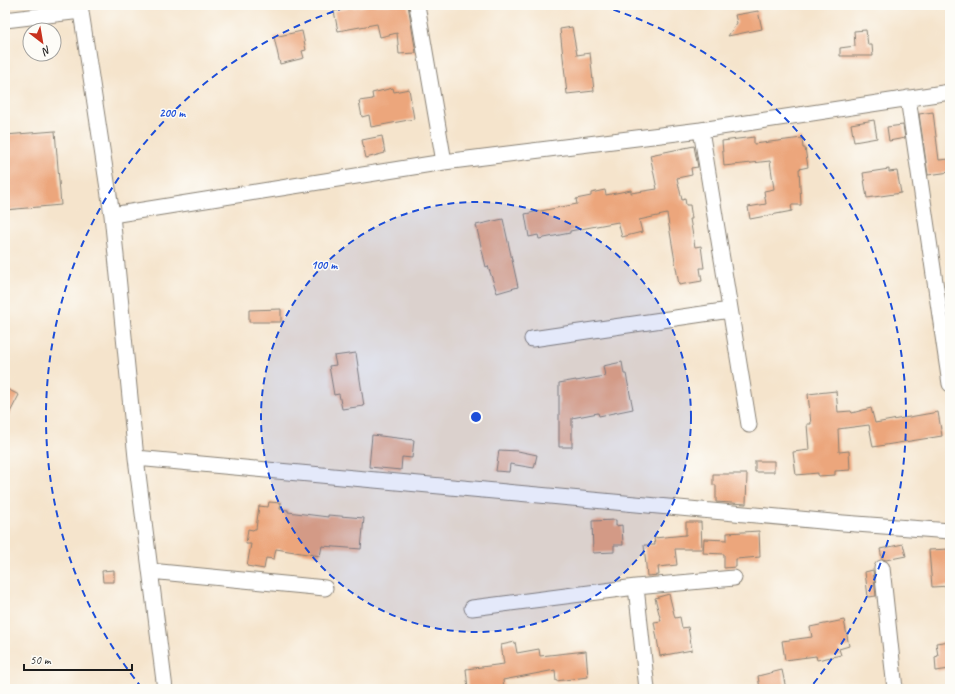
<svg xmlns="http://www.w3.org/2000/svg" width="955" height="694" viewBox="0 0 955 694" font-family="Caveat,sans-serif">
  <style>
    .building { fill: #eca67c }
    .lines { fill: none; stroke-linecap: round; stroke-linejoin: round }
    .minor-casing { stroke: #888074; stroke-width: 17 }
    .minor { stroke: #fff; stroke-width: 15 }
    .ring { fill: none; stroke: #1d4ed8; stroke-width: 2; stroke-dasharray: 7 5 }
    .centre { fill: #1d4ed8; stroke: #fdfcf7; stroke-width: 2 }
    .ring-label { font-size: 12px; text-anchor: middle; font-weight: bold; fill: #1d4ed8; stroke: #fdfcf7; stroke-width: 3; stroke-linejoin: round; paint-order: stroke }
  </style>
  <rect width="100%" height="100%" fill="#fdfcf7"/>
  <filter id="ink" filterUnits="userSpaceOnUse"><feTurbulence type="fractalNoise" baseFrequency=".025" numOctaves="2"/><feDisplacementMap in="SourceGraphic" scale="8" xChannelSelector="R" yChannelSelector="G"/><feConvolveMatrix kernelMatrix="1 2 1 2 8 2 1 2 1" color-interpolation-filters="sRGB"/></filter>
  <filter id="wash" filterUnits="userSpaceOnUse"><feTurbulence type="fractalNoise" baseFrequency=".012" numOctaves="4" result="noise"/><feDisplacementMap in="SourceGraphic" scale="16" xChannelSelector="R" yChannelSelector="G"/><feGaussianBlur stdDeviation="0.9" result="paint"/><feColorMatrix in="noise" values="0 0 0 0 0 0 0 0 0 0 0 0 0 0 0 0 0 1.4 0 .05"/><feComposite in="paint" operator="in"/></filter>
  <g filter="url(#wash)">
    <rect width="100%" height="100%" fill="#f5e4cc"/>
    <g id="blocks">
      <path class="building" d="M371,5H408L416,53L399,54L397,33L380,37L377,24L338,31L334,11Z
        M758,11L762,29L728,36L737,23L735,15Z
        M572,27L577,55L590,53L594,91L567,94L560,29Z
        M866,30L868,45H872L873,56H840V48L855,46L854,31Z
        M302,31L306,50L302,51L304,58L280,64L274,37Z
        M393,88L394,92L409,89L414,119L371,127L369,115L362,117L359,101L373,99L372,93Z
        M933,112L939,160L950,159V172L928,175L919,114Z
        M874,120L877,138L854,142L851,124Z
        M903,125L905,138L889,141L887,127Z
        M55,131L61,205L5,210V135Z
        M382,136L385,153L366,158L362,140Z
        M754,137V144L802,138L803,148H805L808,167L799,169L801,205H791L792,211L750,219L748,207L766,204L764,191L774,189L770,161L724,166L722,141Z
        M694,146L698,167L691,168L692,175L677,178L682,200L685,199L686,205H690L692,219H690L695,247L701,246L704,268H700L702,281L679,285L667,214L639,220L642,232L622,237L618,222L570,231V233L539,239L538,235L529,237L525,214L577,204L576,199L591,196V193L605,190L606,195L631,190V193L657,189L650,155Z
        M889,169V172L897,171L901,193L867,198L863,173Z
        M503,219L518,287L497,293L488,266L486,267L476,225Z
        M281,309V322H249V310Z
        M356,353L364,406L342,409L339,394L334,395L329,366L336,365L334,356Z
        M622,362L624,374H626L633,409L599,416L598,413L572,418V447H559V383L576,380V381L605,376L603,366Z
        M5,388L19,395L5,422Z
        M836,391L838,412L851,411L852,413L871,408L875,423L938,412L942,436L873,447L869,425L838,429L839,452L849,451L850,470L835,471V475L818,476V473L796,475L793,452L809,450L807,424H811L808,394Z
        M372,435L414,440L412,458L402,457L401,470L369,467Z
        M499,450L518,451L537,455L534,468L510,464L509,472L496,471Z
        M755,461H774V472H755Z
        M713,474H747L746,504L716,502V485H713Z
        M269,502L281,503L280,509L288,510V512L328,517V515L364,518L361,549L322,546L320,556L276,549L274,559L266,558L264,569L247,566L251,544H246L248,529L253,530L254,529H256L259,506L268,507Z
        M616,520V526L622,525L623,545H614V552L593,553L592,521Z
        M686,522H701L702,549H675L677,565L658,567L659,575L647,576L644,545H655L654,538L686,535Z
        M759,531L760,557L736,559V567L724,568V554L703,553L704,539L727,540V533Z
        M903,544L906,556L886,560L882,559L880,549Z
        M950,549V586L932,587L929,550Z
        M114,570V582H103L102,571Z
        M873,570L876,596L868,597L865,572Z
        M669,594L675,618L680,617L682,628L688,627L692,650L660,656L654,622L661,621L655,598Z
        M844,620L849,646L839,649L841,655L817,660L816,656L785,660L782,641L812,637L810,627Z
        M950,641V669L936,671L935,657L938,656L936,643Z
        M515,642L517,653L539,649L540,656L586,651L588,677L556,681L555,670L503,680L504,689H468L466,669L504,664L501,645Z
        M782,670L786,689H760L758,676Z"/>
    </g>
  </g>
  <g filter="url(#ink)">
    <use href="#blocks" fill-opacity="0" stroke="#888074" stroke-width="1"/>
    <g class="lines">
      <g class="minor-casing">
        <path id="minor" d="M80,5L112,215L136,458L165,689
          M417,5L444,162
          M5,20L81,11
          M908,98L950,384
          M701,130L749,425
          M112,215L444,162L701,130L950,92
          M532,339L730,310
          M136,458L843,523L950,531
          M882,568L895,689
          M150,571L325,588
          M636,587L647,689
          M472,608L636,587L734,578"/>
      </g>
      <use href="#minor" class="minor"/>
    </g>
  </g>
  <circle cx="476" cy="417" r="215" fill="#1d4ed8" fill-opacity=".12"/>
  <g class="ring">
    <circle cx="476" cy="417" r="215"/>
    <path d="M142 688A430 430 0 0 1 350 6M602 6A430 430 0 0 1 810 688"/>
  </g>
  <circle cx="476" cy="417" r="6" class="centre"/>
  <g class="ring-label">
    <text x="172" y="117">200 m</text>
    <text x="324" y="269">100 m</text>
  </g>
  <rect width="955" height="694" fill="none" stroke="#fdfcf7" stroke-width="20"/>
  <g transform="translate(42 42) rotate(149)"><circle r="19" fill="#fdfcf7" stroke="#a3a29f"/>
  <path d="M0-3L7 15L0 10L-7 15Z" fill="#c8321e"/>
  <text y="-6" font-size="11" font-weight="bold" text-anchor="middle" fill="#1c1c1c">N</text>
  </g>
  <path d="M24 664v6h108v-6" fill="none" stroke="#1c1c1c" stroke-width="2"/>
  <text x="30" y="664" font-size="12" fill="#1c1c1c" stroke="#fdfcf7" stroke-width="3" paint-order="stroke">50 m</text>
</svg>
